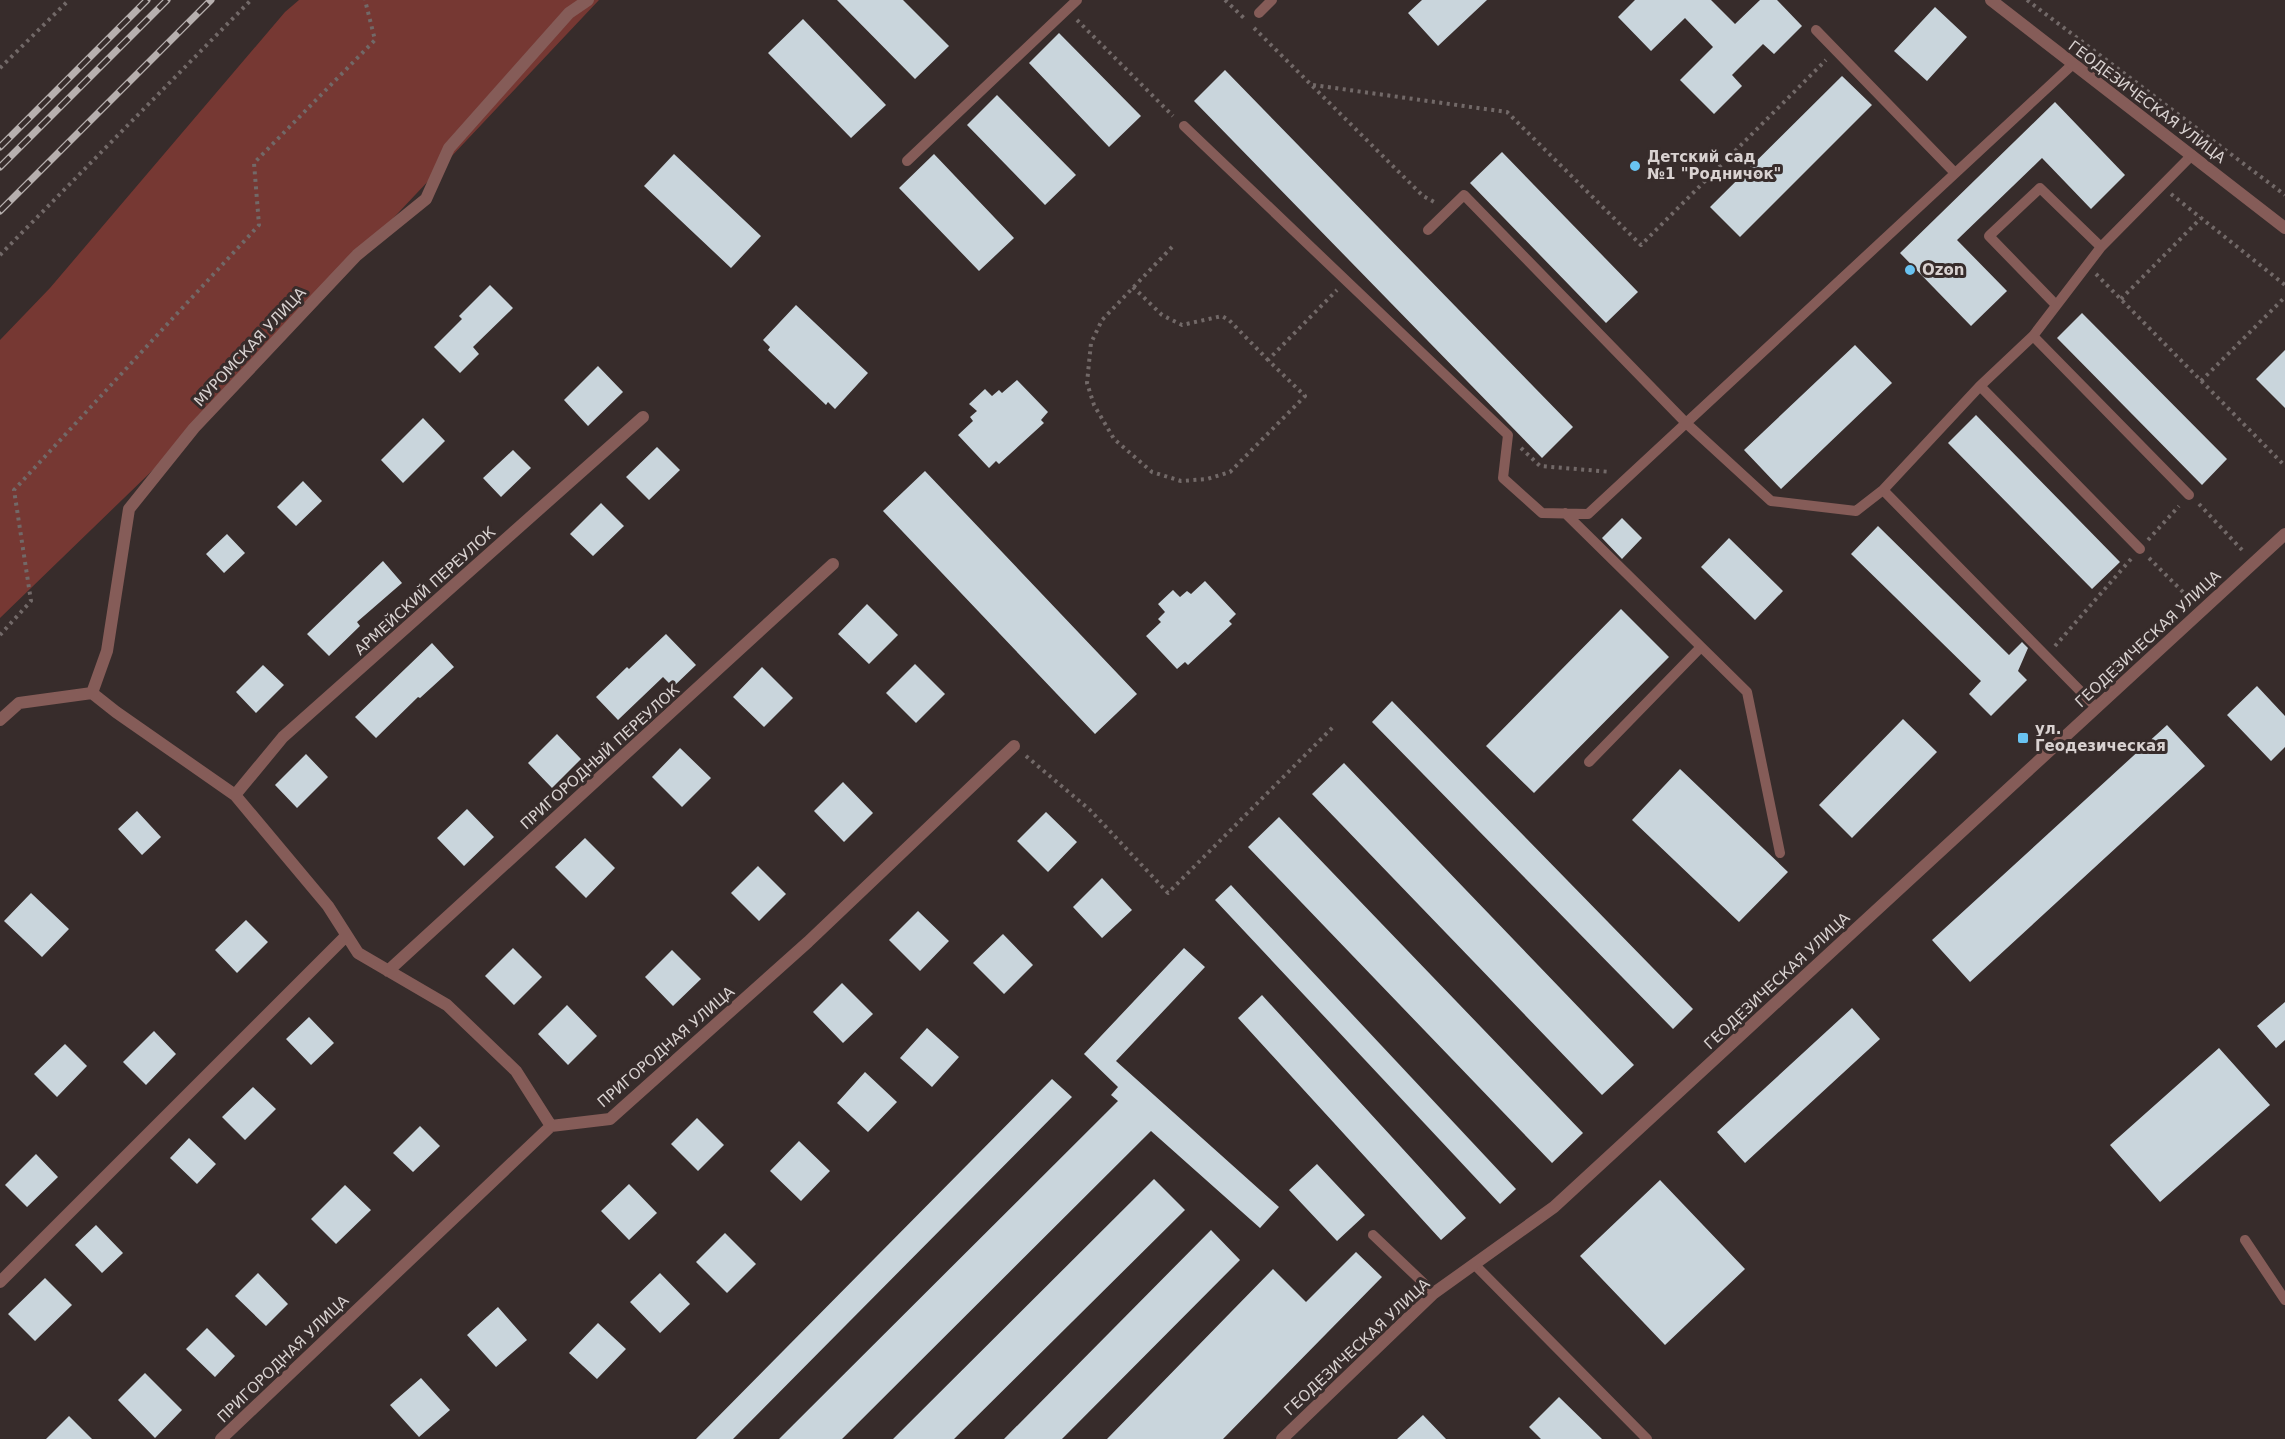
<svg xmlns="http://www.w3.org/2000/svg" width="2285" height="1439" viewBox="0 0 2285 1439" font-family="'DejaVu Sans',sans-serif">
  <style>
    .green { fill: #763833 }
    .building { fill: #c9d5dc }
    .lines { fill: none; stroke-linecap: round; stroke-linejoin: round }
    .path { stroke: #726968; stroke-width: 4; stroke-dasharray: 3 4.5; stroke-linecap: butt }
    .service { stroke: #855c58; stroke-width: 10 }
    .minor { stroke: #855c58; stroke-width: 12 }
    .rail-casing { stroke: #b7b0af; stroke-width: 7 }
    .rail { stroke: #372c2b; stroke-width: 4.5; stroke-dasharray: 14; stroke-linecap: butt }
    .poi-dot { fill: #69c3f1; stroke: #372c2b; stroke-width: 2 }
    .labels { text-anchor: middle; stroke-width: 6; stroke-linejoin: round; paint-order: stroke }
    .street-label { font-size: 15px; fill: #d9d2d1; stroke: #372c2b }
    .poi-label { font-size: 15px; font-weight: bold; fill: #d9d2d1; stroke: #372c2b; text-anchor: start }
  </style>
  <rect width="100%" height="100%" fill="#372c2b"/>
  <path class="green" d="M299,0H599L185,439L0,618V340L50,288L285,12Z"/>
  <path class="building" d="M837,0H903L949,46L915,79Z
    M1422,0H1487L1438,46L1408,13Z
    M1635,0H1711L1735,24L1760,0H1777L1802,26L1774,54L1763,44L1732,75L1742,86L1714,114L1680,80L1713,47L1685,18L1651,51L1618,17Z
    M1935,7L1967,37L1927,81L1894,51Z
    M803,19L886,105L851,138L768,53Z
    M1059,33L1141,116L1109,147L1029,63Z
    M1225,70L1573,427L1542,458L1194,101Z
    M1842,76L1872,105L1740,237L1710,207Z
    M997,95L1076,175L1045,205L967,125Z
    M2055,102L2125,175L2091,209L2042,158L1957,240L2007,291L1971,326L1900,253Z
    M1502,152L1638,292L1606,323L1470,183Z
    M674,154L761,236L731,268L644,186Z
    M934,154L1014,238L979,271L899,188Z
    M490,285L513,308L473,347L479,354L460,373L434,347L462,319L459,316Z
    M796,305L868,373L835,409L828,402L826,405L768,350L770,347L763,340Z
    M2082,313L2227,459L2202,485L2057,338Z
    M1855,345L1892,383L1781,489L1744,450Z
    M2285,350V408L2256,379Z
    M598,366L623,392L588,426L564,400Z
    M1017,380L1048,412L1041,420L1044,423L999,464L996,461L989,468L958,435L973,421L970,417L977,411L969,404L985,389L992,396L999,390L1002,393Z
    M1976,415L2120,562L2092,589L1948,443Z
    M423,418L445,441L403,483L381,460Z
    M657,447L680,470L649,500L626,477Z
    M513,450L531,468L501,497L483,478Z
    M925,471L1137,694L1095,734L883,511Z
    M303,481L322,501L296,526L277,507Z
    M601,503L624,526L593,556L570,534Z
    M1622,518L1642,538L1622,559L1602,538Z
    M1878,526L2009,655L2022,642L2028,648L2018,671L2027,680L1991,716L1969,694L1981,681L1851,554Z
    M227,534L245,553L224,573L206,554Z
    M1729,538L1783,591L1755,620L1701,567Z
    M383,561L402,583L357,622L360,626L329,656L307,634Z
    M1205,581L1236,614L1229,621L1232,624L1188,665L1185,662L1177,669L1146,636L1161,622L1158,619L1165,612L1158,604L1173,590L1180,597L1187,591L1191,594Z
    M867,604L898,635L869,664L838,634Z
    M1621,609L1669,657L1534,793L1486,746Z
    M666,634L696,665L673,687L663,677L618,720L596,697L627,667L629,669Z
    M432,643L454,667L420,698L418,697L376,738L355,717Z
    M915,664L945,694L916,723L886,693Z
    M263,665L284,685L256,713L236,692Z
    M762,667L793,698L764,727L733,697Z
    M2257,686L2285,716V747L2271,761L2227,715Z
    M1392,701L1693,1009L1673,1029L1372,722Z
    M1903,719L1937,752L1852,838L1819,805Z
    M2167,725L2205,766L1970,982L1932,940Z
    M557,734L581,759L552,788L528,763Z
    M680,748L711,778L682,807L652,777Z
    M306,754L328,777L297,808L275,785Z
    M1344,763L1634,1065L1602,1095L1312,794Z
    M1680,769L1788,872L1739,922L1632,820Z
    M843,782L873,813L844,842L814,811Z
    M467,809L494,837L464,866L437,838Z
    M137,811L161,837L142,855L118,829Z
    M1046,812L1077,842L1048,872L1017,841Z
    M1279,817L1583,1133L1552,1163L1248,847Z
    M585,838L615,868L586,898L555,867Z
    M758,866L786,894L759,921L731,893Z
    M1102,878L1132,910L1102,938L1073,907Z
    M1231,885L1516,1189L1500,1204L1215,900Z
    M31,893L69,929L42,957L4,921Z
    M918,911L949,941L920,971L889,940Z
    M246,920L268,942L237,973L215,950Z
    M1003,934L1033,965L1004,994L973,963Z
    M513,948L542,977L514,1005L485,976Z
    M1184,948L1205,967L1116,1061L1279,1207L1260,1228L1151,1131L842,1439H779L1118,1101L1111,1095L1118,1087L1084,1054Z
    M672,950L701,979L673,1006L645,977Z
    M842,983L873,1014L843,1043L813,1012Z
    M1262,995L1466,1218L1441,1240L1238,1018Z
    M2285,1002V1040L2276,1048L2257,1026Z
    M567,1005L597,1036L568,1065L538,1034Z
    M1852,1008L1880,1039L1745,1163L1717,1132Z
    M309,1017L334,1043L311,1065L286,1039Z
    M927,1028L959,1057L932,1087L900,1058Z
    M154,1031L176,1054L146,1085L123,1062Z
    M65,1044L87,1066L57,1097L34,1074Z
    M2219,1048L2270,1105L2160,1202L2110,1145Z
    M865,1072L897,1102L868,1132L837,1103Z
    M1052,1079L1072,1097L733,1439H696Z
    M253,1087L276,1109L245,1140L222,1117Z
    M697,1118L724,1145L698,1171L671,1144Z
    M420,1126L440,1146L413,1172L393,1153Z
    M189,1138L216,1164L197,1184L170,1158Z
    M799,1141L830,1171L801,1201L770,1171Z
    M36,1154L58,1177L27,1207L5,1185Z
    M1317,1164L1365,1215L1337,1241L1289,1190Z
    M1154,1179L1185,1210L954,1439H893Z
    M1660,1180L1745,1269L1665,1345L1580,1256Z
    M629,1184L657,1213L629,1240L601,1211Z
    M345,1185L371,1210L336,1244L311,1219Z
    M96,1225L123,1253L102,1273L75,1245Z
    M1211,1230L1240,1260L1062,1439H1004Z
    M725,1233L756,1264L727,1293L696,1262Z
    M1356,1252L1382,1277L1223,1439H1107L1273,1269L1306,1302Z
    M258,1273L288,1304L266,1326L235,1296Z
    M660,1273L690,1304L660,1333L630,1302Z
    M45,1278L72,1305L35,1341L8,1314Z
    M498,1307L527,1340L496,1367L467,1335Z
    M598,1323L626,1349L597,1379L569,1353Z
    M207,1328L235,1356L215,1377L186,1349Z
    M145,1373L182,1410L155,1438L118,1400Z
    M421,1378L450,1410L419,1437L390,1405Z
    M1559,1397L1602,1439H1541L1529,1427Z
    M1423,1415L1446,1439H1397Z
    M69,1416L92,1439H46Z"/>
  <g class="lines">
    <path class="path" d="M1225,0L1246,20
      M2027,0L2285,195
      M1077,20L1173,116
      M1254,28L1423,196L1436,203
      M0,68L69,0
      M1313,85L1507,112L1641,245L1826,60
      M2171,194L2285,285
      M1172,247L1102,320L1091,343L1087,383L1094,405L1114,439L1152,472L1181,481L1207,479L1230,472L1305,396L1268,360L1337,290
      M0,255L251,0
      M2096,274L2285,466
      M1133,287L1162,315L1182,325L1222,316L1229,320L1268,360
      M2121,299L2201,218
      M2201,381L2285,297
      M1521,448L1540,466L1611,472
      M2199,504L2243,551
      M2148,540L2179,506
      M2149,558L2192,601
      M0,635L31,601L14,490L259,225L254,163L375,40L365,0
      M2055,646L2131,559
      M1026,756L1090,810L1168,893L1334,726"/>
    <path class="service" d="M1259,13L1272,0
      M1816,30L1955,173
      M1184,126L1508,435L1503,478L1542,513L1588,514L2073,64
      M907,161L1077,0
      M1428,230L1464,195L1686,423L1771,501L1856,511L1883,490L1980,386L2033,336L2101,247
      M2056,305L1989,236L2040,188L2101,247L2192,155
      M2033,336L2189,495
      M1980,386L2140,549
      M1883,490L2096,707
      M1565,513L1747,692L1780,853
      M1589,762L1701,647
      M1373,1235L1434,1293
      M2245,1240L2285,1300
      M1474,1264L1647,1439"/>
    <path class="minor" d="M1991,0L2285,228
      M92,693L107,651L129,509L194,428L357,255L426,199L449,148L569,13L588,0
      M92,693L116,712L235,795L328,906L358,953L447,1005L516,1071L551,1126
      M0,720L19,703L92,693
      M235,795L283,737L643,417
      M388,971L833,564
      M0,1282L346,936
      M221,1439L551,1126L610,1119L808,942L1014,746
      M1282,1439L1434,1293L1554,1207L2285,534"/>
    <g class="rail-casing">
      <path id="rail" d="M0,147L147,0
        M0,167L167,0
        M0,211L211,0"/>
    </g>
    <use href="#rail" class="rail"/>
  </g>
  <g class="poi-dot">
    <circle cx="1635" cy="166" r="6"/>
    <circle cx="1910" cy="270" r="6"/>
    <rect x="2017" y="732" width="12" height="12" rx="3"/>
  </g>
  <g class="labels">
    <g class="street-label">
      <text transform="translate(2147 102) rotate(37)" y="5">ГЕОДЕЗИЧЕСКАЯ УЛИЦА</text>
      <text transform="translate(250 347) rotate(-47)" y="5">МУРОМСКАЯ УЛИЦА</text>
      <text transform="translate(425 591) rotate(-42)" y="5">АРМЕЙСКИЙ ПЕРЕУЛОК</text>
      <text transform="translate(2148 639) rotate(-43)" y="5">ГЕОДЕЗИЧЕСКАЯ УЛИЦА</text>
      <text transform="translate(600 757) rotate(-42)" y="5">ПРИГОРОДНЫЙ ПЕРЕУЛОК</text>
      <text transform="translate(1777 981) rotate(-43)" y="5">ГЕОДЕЗИЧЕСКАЯ УЛИЦА</text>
      <text transform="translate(666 1047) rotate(-41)" y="5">ПРИГОРОДНАЯ УЛИЦА</text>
      <text transform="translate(1357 1347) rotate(-43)" y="5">ГЕОДЕЗИЧЕСКАЯ УЛИЦА</text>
      <text transform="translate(283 1359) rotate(-44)" y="5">ПРИГОРОДНАЯ УЛИЦА</text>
    </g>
    <g class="poi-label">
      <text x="1647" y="162">Детский сад<tspan x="1647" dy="17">№1 "Родничок"</tspan></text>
      <text x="1922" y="275">Ozon</text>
      <text x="2035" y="734">ул.<tspan x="2035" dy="17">Геодезическая</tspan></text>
    </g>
  </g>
</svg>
